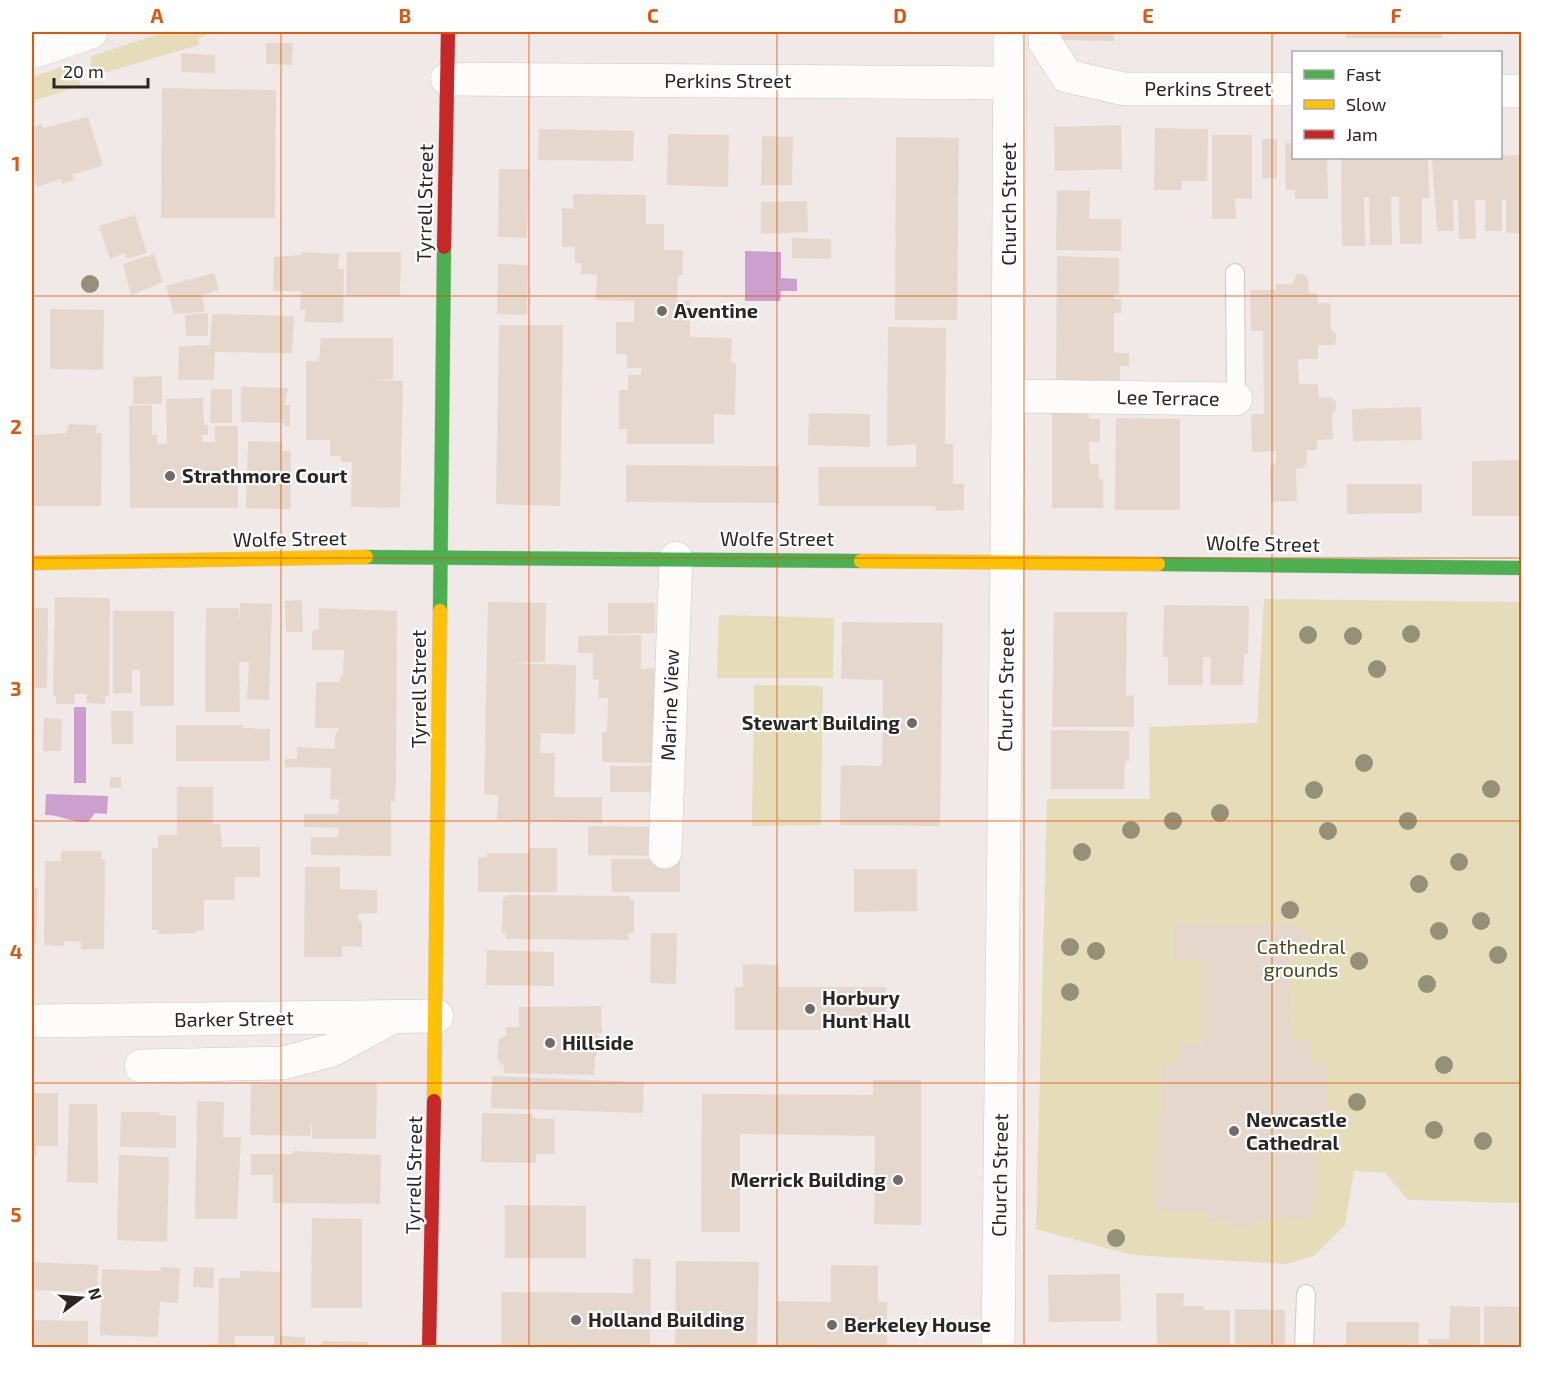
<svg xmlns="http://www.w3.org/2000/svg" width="1553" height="1379" viewBox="0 0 1553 1379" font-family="'Exo 2',sans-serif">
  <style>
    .green { fill: #e5dcb9 }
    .water { fill: #cba0ce }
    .building { fill: #e5d7cc }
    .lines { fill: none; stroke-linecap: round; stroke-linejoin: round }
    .lane-casing { stroke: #cdc7c6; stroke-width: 20 }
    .street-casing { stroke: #cdc7c6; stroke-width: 34 }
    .fast-casing { stroke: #cdc7c6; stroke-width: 15 }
    .slow-casing { stroke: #cdc7c6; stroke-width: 15 }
    .jam-casing { stroke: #cdc7c6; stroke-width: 15 }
    .lane { stroke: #fdfcfb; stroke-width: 18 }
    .street { stroke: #fdfcfb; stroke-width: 33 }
    .fast { stroke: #4caf50; stroke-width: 14 }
    .slow { stroke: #ffc107; stroke-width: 14 }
    .jam { stroke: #c62828; stroke-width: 14 }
    .tree { fill: #979078 }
    .grid { fill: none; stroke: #df560d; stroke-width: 1.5; stroke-opacity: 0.55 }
    .poi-dot { fill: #706a69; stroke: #fff; stroke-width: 2 }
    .labels { text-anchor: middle; stroke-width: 4.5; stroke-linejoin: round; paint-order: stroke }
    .street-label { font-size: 20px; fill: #2b2625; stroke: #fff }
    .poi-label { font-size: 20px; font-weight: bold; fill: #2b2625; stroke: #fff; text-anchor: start }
    .park-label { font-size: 20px; fill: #4e471e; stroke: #fff }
    .neatline { fill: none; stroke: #df560d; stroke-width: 2 }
    .grid-label { font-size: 20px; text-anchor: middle; font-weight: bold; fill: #df560d }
  </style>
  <rect width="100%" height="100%" fill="#f1e9e7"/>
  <path class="green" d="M165,32H216L198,38L199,45L93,76L90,65L92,56Z
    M74,63L81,86L32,101V77Z
    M1264,599L1521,602V1203L1408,1200L1385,1173L1354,1171L1345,1225L1314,1256L1287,1264L1132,1255L1036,1229L1047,799H1150L1149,727L1257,723Z
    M719,615L834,618L833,678H717Z
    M754,685L823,686L821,825L752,826Z"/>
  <path class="water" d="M745,251L781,252V278L797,279V291H781L780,301H745Z
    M74,707H86V783H74Z
    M46,794L108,796L107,814L95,813L88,822C72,823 61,815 45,815Z"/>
  <path class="building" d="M1062,32H1114V41L1062,40Z
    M1346,32H1442V38H1346Z
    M266,43H293L292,65L266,64Z
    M181,53L215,55V73L181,72Z
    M162,88L276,90L275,218H161Z
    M88,117L103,165L72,175L74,180L62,184L61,179L37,187L32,170V128L42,124L43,128Z
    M1121,125L1122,169L1055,171L1054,127Z
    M1155,128L1208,129L1207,181H1182V190H1154Z
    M539,129L634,131L633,161L538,160Z
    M668,134L729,135L728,187L667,185Z
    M1212,135H1252V199L1235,198L1236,219H1212Z
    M762,136L793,137L792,185H761Z
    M896,137L959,138L957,320H895Z
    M1262,139H1277V178H1262Z
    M1285,143H1293V158H1327L1328,199H1295V190H1286Z
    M1521,155V233H1506V200H1502V231H1485V200H1475L1476,239H1459L1458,200H1453L1454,231H1437L1432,158Z
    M1341,158H1428L1429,198H1422V244H1400L1399,197L1391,196L1392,245H1370L1369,197H1364L1365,246H1342Z
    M499,169H529L527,238L498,237Z
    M1057,190L1090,191L1089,219H1121V251L1056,250Z
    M573,194L646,195V224H664V250H683V274L678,276L677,301H690V337L732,338L731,362L736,364L735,415L714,414V444H627V429H619V390H628V375H641V368H627V354H616V322H634V301L596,300L597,274H581V263H575V247H562V208L573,209Z
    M807,201L808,232L761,234V202Z
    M135,215L147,253L127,259L125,253L110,259L99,226Z
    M792,238L831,239V259L792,258Z
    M301,252L339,254L338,269H344L343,323L304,322L306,310H300L301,291H273L274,257L301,255Z
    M347,252H401L400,296H346Z
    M154,254L163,282L131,295L123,264Z
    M1057,256L1119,258V294H1115L1114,299H1121V313H1114V353H1129V366H1120V384L1056,383Z
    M498,264L528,265L527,315L497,314Z
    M214,273L219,290L202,295L205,312L174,314L166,286Z
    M1297,274H1304L1308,279L1309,293H1317L1318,303H1331V329L1336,335V342L1332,345H1318V359H1298L1299,384H1318L1319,398L1331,397L1336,402V409L1332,413L1333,439L1317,440V450H1307V463L1303,468L1296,469L1297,501L1271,502L1270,467L1276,462V451L1252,452L1251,414H1264L1263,331H1251L1250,290H1276V284H1292Z
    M50,309L104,310L103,370L50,369Z
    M208,313V336H186L185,315Z
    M212,314L294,316L292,353L215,352L214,380H178L179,346L210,345Z
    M499,325H563L560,506L496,504Z
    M888,327L946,328L945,444H953V484H964V510L936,511L935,506H819L818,467H916V444L887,446Z
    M321,338H393V379L371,380L403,381L400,508L351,507L352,462H341V456H330V440H306V361H319Z
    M162,376V404H133V377Z
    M241,387L288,388L285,405H290V426H285L284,423L241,422Z
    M211,389H232V423H210Z
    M203,398L204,425H208V434L202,435V442H215V426H238V508H130L129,406L152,405V435H157V444H167L166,399Z
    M1052,401H1089V419H1100V442H1089L1090,464H1099V479H1103V508H1052Z
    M1421,407L1422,440L1353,441L1352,409Z
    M809,413L870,414V447L808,445Z
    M1116,418L1180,419V510H1115Z
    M69,424L97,425L96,433H102L101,506H32V435L66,433Z
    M248,441L282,442V451H291V509L246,508Z
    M1521,460V516H1472V461Z
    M626,465L779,466V503L626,502Z
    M1347,484H1422V513L1347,514Z
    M55,597L110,598L109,696H105V704L86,703L87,694H74L75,704H56V696H53Z
    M302,600L303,632H286L285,601Z
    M488,602L546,603L545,662L508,663L576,665L575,734L541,733L540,753H555L554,797H602V823L497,820L498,795L484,794Z
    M240,603L272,604L269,700L247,699L249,662H239L240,712H205L206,608H239L240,622Z
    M608,603H655V633L608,634Z
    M1164,605L1249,606L1248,654H1244L1243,685H1210L1211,657H1203V685H1168V657H1163Z
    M32,608H48L47,688H32Z
    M319,608L397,611L396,771L395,802L391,801V856L311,855V837H338L339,828L304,827V814H338L339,800L330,799L331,768L285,767V759H297V747L335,749V735L339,728H315L316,682H340V676H343L344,650H312V631L319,629Z
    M113,611H174V706H140V670H132V693H113Z
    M1054,612H1127L1126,696L1134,695V727H1052Z
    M842,622L943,623L940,826L840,825L841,765L882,766L883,680L841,679Z
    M641,635V669L656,668L655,763L602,762V732H607L608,698H598L599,680L593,679V653H578V636Z
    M111,711H133V744H112Z
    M44,718L62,719L61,751H43Z
    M176,725H243V728L270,729V761H176Z
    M1051,730L1129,731V761H1125L1124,789H1051Z
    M610,766H658V792H610Z
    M110,777H121V788H110Z
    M177,787H213V824H220L222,847H260V877H235V900H204V930L196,931V933L158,934L159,930H152V848H158V835H177Z
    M588,826L655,827V856L588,855Z
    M529,848H557V892H478V857H487V853H529Z
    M61,851H102L101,859H105L104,949H81V942L64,941V946L44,945L45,861H61Z
    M611,859H680V892H612Z
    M305,867H340V889L377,890V913L358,914L359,921H362V947L342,946V957H304Z
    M854,869H917V911L854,912Z
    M32,888H38L36,945L32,948Z
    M509,895L630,896V900H634V933H628L629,940L506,939L507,933L502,934L503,898Z
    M1175,924L1291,925L1301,929L1307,938V946L1302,953L1290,958L1291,1041H1311V1065L1328,1064V1115H1301V1145H1315V1202L1310,1214L1302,1220L1291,1219L1281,1213L1274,1220L1254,1221L1247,1228L1235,1229L1227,1220L1210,1221L1204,1212H1156L1157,1116H1162V1065H1180V1044H1203V959H1174Z
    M651,933H677L676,984L650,983Z
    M487,950L554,952V986L486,985Z
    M743,964L778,965L779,987H886V1030H735V987H743Z
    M601,1006L602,1033H594L601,1037V1048L595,1057L594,1075L504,1073V1066L497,1059L499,1039L506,1035V1027H519V1007Z
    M492,1076L644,1082L643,1113L491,1108Z
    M873,1080H921V1225L874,1224L875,1136L740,1134V1232H701L702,1094L873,1095Z
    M251,1083H377L376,1139H312V1119L310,1136L250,1135Z
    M32,1093H58V1146H36L37,1156H32Z
    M197,1101L224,1102L223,1137H241L237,1219H195Z
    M69,1104H97L98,1183L67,1182Z
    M121,1112H160L159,1115L176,1116V1148L120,1147Z
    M482,1113L533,1114V1118L555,1119V1154H536V1163L481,1162Z
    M293,1151L381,1155L380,1204L273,1203V1175H251V1154H293Z
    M119,1155L169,1157L167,1242L117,1240Z
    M505,1205L586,1206V1258H505Z
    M312,1218L362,1219V1308H311Z
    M633,1259H651L650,1347H501V1292L633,1293Z
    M676,1261L759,1262L757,1347H675Z
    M32,1262L98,1265L97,1292L32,1290Z
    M831,1265L878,1266V1302H887V1347H776L777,1301L831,1302Z
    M161,1267L180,1268L178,1303L160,1302L158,1337L100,1335L102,1269L161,1271Z
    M194,1267L214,1268L213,1288L193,1287Z
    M240,1271L280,1272V1336L305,1337V1347H274V1336H235V1347H218L219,1278H240Z
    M1120,1274L1121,1321L1049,1322L1048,1275Z
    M1156,1293H1184L1183,1306H1204V1310H1230V1347H1157Z
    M1450,1306L1480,1307V1347H1428V1339H1449Z
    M1484,1306L1521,1307V1347H1484Z
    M1235,1309L1285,1310V1347H1235Z
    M32,1320L88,1321V1347H32Z
    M1346,1322H1419V1347H1346Z
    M322,1341L368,1342V1347H322Z"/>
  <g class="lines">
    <g class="lane-casing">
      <path id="lane" d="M1235,273L1236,399
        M1304,1348L1306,1294"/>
    </g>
    <g class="street-casing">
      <path id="street" d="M1045,32V42L1067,76L1124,89H1294
        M32,52L91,32
        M447,79L1009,83
        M1500,91H1522
        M1008,396L1236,399
        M665,852L676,558
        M32,1021L437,1016
        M141,1066L283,1063L332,1050L389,1019
        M998,1348L1007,560L1010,32"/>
    </g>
    <g class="fast-casing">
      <path id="fast" d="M366,557L861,561
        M1158,564L1522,568
        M440,611L444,247"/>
    </g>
    <g class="slow-casing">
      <path id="slow" d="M861,561L1158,564
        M32,563L366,557
        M434,1101L440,611"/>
    </g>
    <g class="jam-casing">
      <path id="jam" d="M444,247L448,32
        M429,1348L434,1101"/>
    </g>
    <use href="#lane" class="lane"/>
    <use href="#street" class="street"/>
    <use href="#fast" class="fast"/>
    <use href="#slow" class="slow"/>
    <use href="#jam" class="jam"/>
  </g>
  <g class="tree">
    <circle cx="90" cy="284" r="9"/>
    <circle cx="1411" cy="634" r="9"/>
    <circle cx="1308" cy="635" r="9"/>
    <circle cx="1353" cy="636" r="9"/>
    <circle cx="1377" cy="669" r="9"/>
    <circle cx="1364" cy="763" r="9"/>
    <circle cx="1491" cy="789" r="9"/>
    <circle cx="1314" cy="790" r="9"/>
    <circle cx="1220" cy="813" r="9"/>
    <circle cx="1173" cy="821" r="9"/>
    <circle cx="1408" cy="821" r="9"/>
    <circle cx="1131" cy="830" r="9"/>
    <circle cx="1328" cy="831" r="9"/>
    <circle cx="1082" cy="852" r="9"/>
    <circle cx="1459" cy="862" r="9"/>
    <circle cx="1419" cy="884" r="9"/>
    <circle cx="1290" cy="910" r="9"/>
    <circle cx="1481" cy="921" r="9"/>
    <circle cx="1439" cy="931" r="9"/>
    <circle cx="1070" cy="947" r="9"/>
    <circle cx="1096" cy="951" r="9"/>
    <circle cx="1498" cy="955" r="9"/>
    <circle cx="1359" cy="961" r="9"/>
    <circle cx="1427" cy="984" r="9"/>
    <circle cx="1070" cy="992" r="9"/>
    <circle cx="1444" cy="1065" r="9"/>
    <circle cx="1357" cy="1102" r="9"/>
    <circle cx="1434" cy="1130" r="9"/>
    <circle cx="1483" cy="1141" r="9"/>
    <circle cx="1116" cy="1238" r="9"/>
  </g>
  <path class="grid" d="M281,32V1348M529,32V1348M777,32V1348M1024,32V1348M1272,32V1348M32,296H1522M32,558H1522M32,821H1522M32,1083H1522"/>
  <g class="poi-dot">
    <circle cx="662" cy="311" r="6"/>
    <circle cx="170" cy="476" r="6"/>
    <circle cx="912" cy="723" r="6"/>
    <circle cx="810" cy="1009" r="6"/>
    <circle cx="550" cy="1043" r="6"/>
    <circle cx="1234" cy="1131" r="6"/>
    <circle cx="898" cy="1180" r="6"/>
    <circle cx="576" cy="1320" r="6"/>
    <circle cx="832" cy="1325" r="6"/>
  </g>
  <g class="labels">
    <g class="street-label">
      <text x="728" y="88">Perkins Street</text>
      <text x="1208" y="96">Perkins Street</text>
      <text transform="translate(425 203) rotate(-89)" y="7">Tyrrell Street</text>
      <text transform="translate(1009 204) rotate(-90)" y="7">Church Street</text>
      <text transform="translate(1168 398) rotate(1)" y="7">Lee Terrace</text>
      <text transform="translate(290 539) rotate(-1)" y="7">Wolfe Street</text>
      <text x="777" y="546">Wolfe Street</text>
      <text transform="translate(1263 544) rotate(1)" y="7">Wolfe Street</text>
      <text transform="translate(419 689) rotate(-90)" y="7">Tyrrell Street</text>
      <text transform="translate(1006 690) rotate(-89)" y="7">Church Street</text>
      <text transform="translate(670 705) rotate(-88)" y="7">Marine View</text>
      <text transform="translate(234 1019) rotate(-1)" y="7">Barker Street</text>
      <text transform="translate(414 1175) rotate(-89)" y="7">Tyrrell Street</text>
      <text transform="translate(1000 1175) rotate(-89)" y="7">Church Street</text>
    </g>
    <g class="poi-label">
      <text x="674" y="318">Aventine</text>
      <text x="182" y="483">Strathmore Court</text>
      <text x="900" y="730" text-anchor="end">Stewart Building</text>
      <text x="822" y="1005">Horbury<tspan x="822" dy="23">Hunt Hall</tspan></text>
      <text x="562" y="1050">Hillside</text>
      <text x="1246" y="1127">Newcastle<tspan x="1246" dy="23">Cathedral</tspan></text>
      <text x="886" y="1187" text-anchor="end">Merrick Building</text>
      <text x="588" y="1327">Holland Building</text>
      <text x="844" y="1332">Berkeley House</text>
    </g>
    <g class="park-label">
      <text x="1301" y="954">Cathedral<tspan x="1301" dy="23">grounds</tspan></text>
    </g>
  </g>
  <rect width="1553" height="1379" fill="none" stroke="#ffffff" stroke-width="66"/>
  <rect x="1292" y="51" width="210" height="108" fill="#ffffff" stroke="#aaa8a8" stroke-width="1.5"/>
  <rect x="1304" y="70" width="30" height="9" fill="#4caf50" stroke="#aaa8a8" stroke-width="1.5"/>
  <text x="1346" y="81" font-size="18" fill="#2b2625">Fast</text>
  <rect x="1304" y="100" width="30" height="9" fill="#ffc107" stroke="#aaa8a8" stroke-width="1.5"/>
  <text x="1346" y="111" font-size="18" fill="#2b2625">Slow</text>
  <rect x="1304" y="130" width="30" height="9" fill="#c62828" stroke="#aaa8a8" stroke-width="1.5"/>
  <text x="1346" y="141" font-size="18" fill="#2b2625">Jam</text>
  <g transform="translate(81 1298) rotate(74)" stroke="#ffffff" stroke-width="4.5" paint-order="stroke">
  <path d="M0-4.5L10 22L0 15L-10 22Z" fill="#2b2625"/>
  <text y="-9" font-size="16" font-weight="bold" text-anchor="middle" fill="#2b2625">N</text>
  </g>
  <path d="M54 78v9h94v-9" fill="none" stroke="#2b2625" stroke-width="3"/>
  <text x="63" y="78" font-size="18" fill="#2b2625" stroke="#ffffff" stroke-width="4.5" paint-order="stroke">20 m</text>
  <rect x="33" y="33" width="1487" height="1313" class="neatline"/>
  <g class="grid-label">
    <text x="157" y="23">A</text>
    <text x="405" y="23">B</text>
    <text x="653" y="23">C</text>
    <text x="900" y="23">D</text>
    <text x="1148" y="23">E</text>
    <text x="1396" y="23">F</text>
    <text x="16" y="171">1</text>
    <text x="16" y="434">2</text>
    <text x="16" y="696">3</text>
    <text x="16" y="959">4</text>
    <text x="16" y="1222">5</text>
  </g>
</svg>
